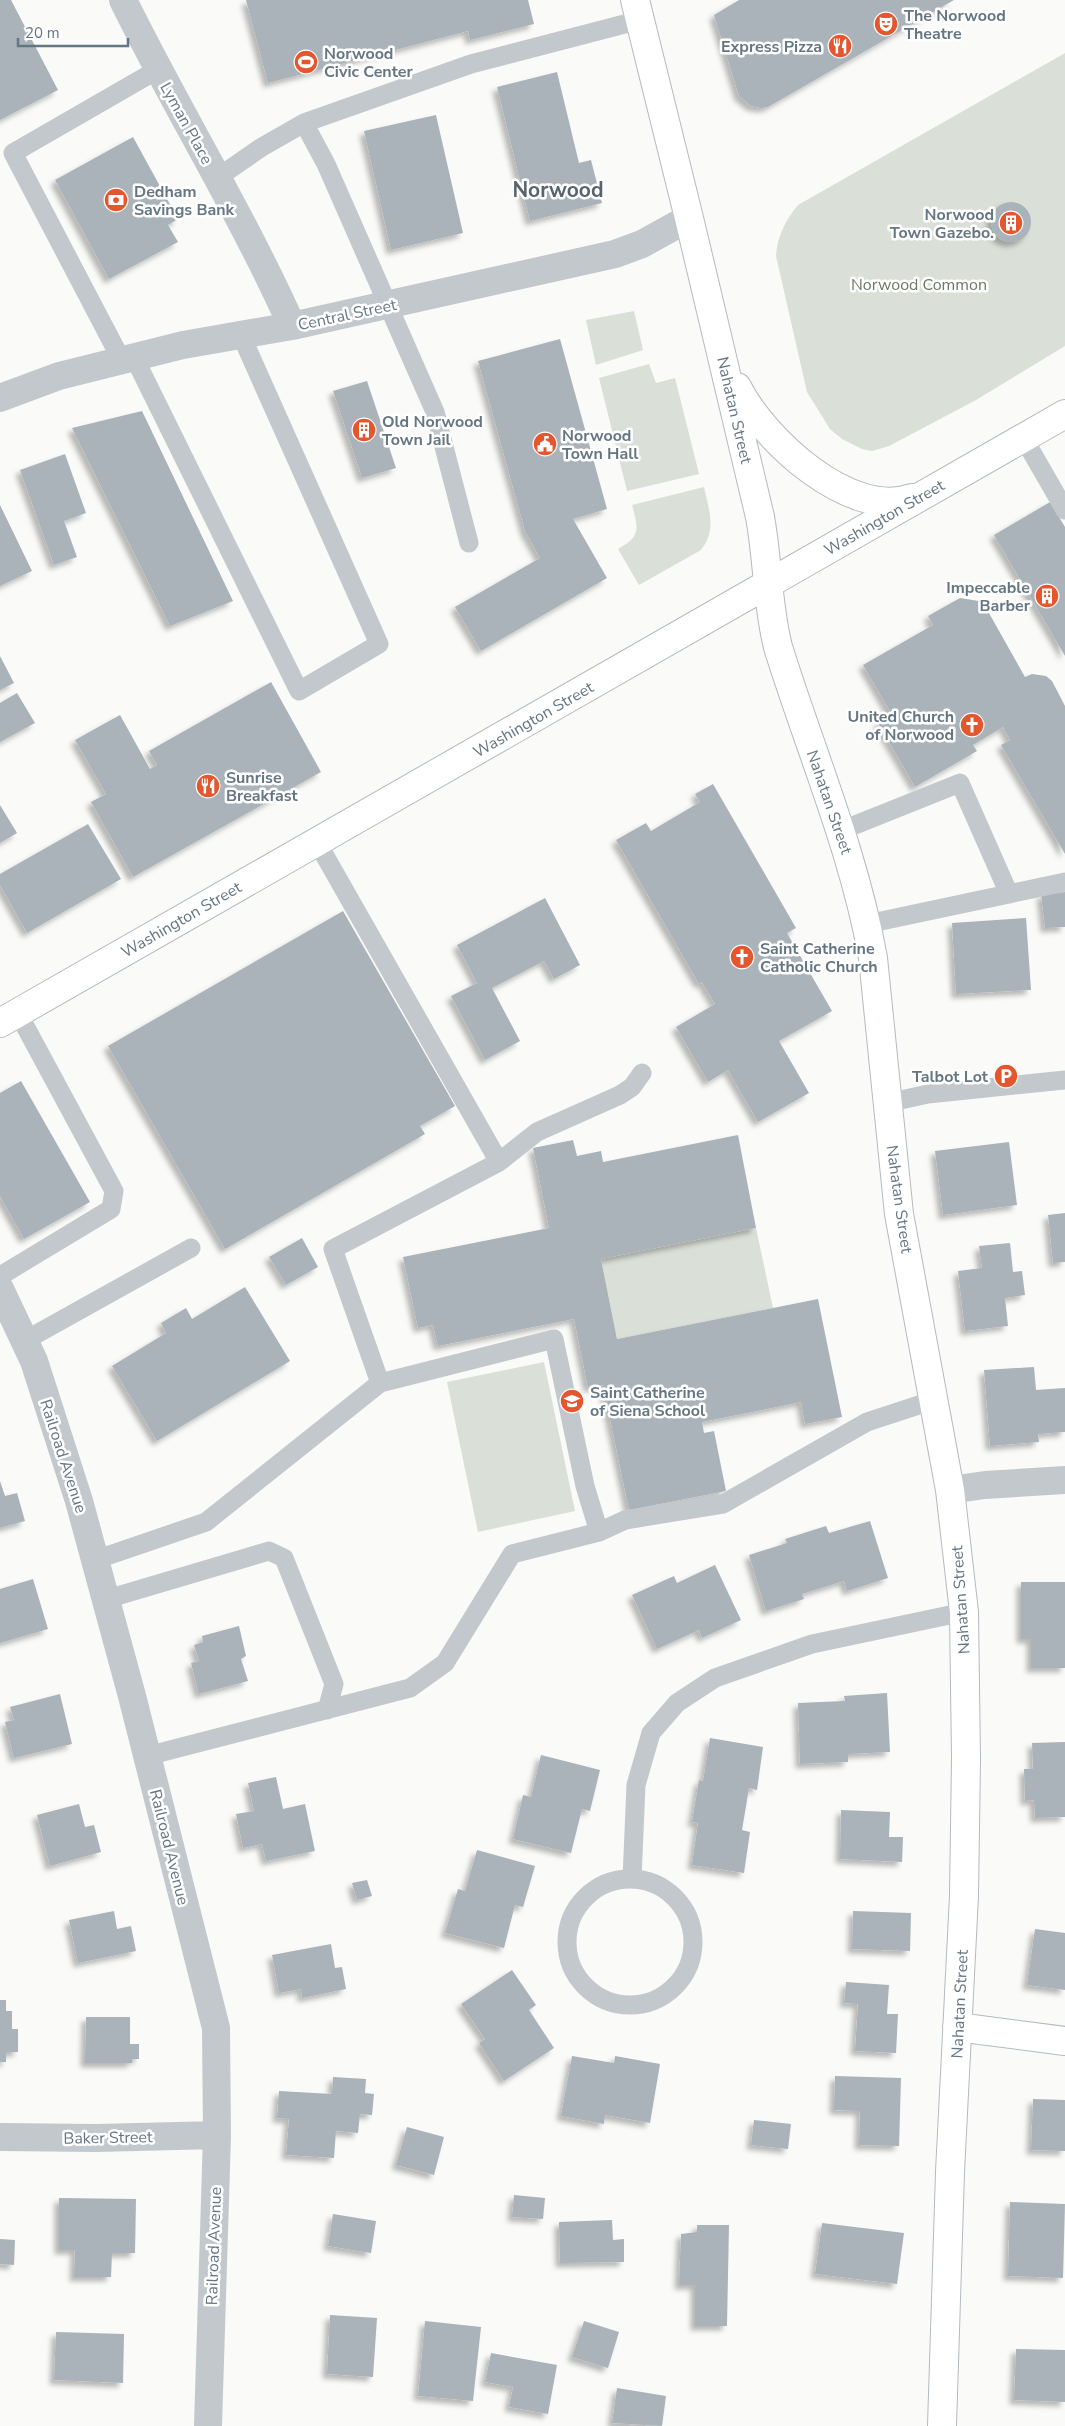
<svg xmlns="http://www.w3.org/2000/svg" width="1065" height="2426" viewBox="0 0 1065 2426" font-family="'Nunito Sans',sans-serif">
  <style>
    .green { fill: #dadfd7 }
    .building { fill: #aab3b9; filter: url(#shadow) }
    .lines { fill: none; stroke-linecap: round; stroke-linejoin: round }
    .secondary-casing { stroke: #b3babf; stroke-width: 30 }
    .service { stroke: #c3c8cc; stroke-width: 19 }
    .minor { stroke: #c3c8cc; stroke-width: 28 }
    .secondary { stroke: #fff; stroke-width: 28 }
    .labels { text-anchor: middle; stroke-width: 5; stroke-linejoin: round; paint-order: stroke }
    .poi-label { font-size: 16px; font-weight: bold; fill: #657683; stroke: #fff; text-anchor: start }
    .street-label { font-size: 16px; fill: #657683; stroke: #fff }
    .park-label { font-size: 16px; fill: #687a64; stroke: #fff }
    .district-label { font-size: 21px; font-weight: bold; fill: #57646e; stroke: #fff }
  </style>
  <defs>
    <filter id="shadow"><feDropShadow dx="-4.5" dy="4.5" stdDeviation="2.5" flood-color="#0004"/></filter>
  </defs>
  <rect width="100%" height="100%" fill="#fafaf8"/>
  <path class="green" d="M1065,53V346L976,400L889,446L872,451L862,449L842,439L830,429L807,392L776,256C777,237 786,219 798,205Z
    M634,311L643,350L596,365L586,320Z
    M649,364L656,383L675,378L699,474L627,491L599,378Z
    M704,487C709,510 717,530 701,550L639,585L618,549C642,536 638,528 632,505Z
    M756,1228L773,1308L617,1339L601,1259Z
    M544,1362L575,1511L478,1532L447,1382Z"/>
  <path class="building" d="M0,0H11L58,90L0,120Z
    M246,0H528L534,24L470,40L468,31L268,83Z
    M739,0H954L768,107L761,108L751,106L739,96L714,15Z
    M557,72L579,163L591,160L602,203L530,221L497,87Z
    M436,115L463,233L391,250L364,131Z
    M133,137L178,219L168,225L178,242L109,279L55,180Z
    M991 222a20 20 0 1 1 40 0a20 20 0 1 1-40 0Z
    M560,339L607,509L573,519L607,578L481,651L455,607L540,558L525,531L478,361Z
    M367,381L396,468L362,478L333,391Z
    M142,411L233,601L170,626L72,428Z
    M65,454L86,513L64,521L77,557L54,565L20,470Z
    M1050,502L1065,527V656L994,535Z
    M0,505L32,571L0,586Z
    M960,598L979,601L985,606L1025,677L1032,674L1046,676L1052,681L1065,706V854L1001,745L1010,740L1003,727L973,745L977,751L915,787L878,723L892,715L863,665L933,625L928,616Z
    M0,656L14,683L0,690Z
    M271,682L321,772L133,877L91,802L106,794L75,740L120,715L150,769L157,765L149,751Z
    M17,693L35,723L0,742V703Z
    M713,784L796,928L787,933L832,1011L779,1041L809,1093L758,1122L728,1070L708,1082L676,1027L715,1004L702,982L699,984L616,840L646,823L651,831L700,802L695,794Z
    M0,805L17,833L0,843Z
    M88,824L121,879L27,933L0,885V874Z
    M1065,892V927L1045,928L1041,894Z
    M545,898L580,965L554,979L544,961L492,988L520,1041L485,1060L451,996L477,983L457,945Z
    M343,911L455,1106L420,1126L425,1134L225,1249L108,1046Z
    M1026,918L1031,990L956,994L952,923Z
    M21,1081L90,1202L24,1239L0,1196V1093Z
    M738,1135L756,1228L601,1259L617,1339L818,1299L842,1417L805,1424L801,1402L702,1422L704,1433L714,1431L726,1491L629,1510L603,1385L588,1388L574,1319L438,1346L433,1325L418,1328L403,1257L549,1228L533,1148L573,1140L577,1156L601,1151L603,1162Z
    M1009,1142L1017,1205L943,1215L935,1151Z
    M1065,1213V1262L1053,1263L1048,1215Z
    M302,1238L318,1267L286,1285L269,1257Z
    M1010,1243L1013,1272L1022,1271L1025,1295L1005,1298L1008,1326L965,1331L958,1271L982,1268L979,1246Z
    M245,1287L290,1361L157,1441L112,1366L166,1333L161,1323L186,1308L192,1319Z
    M1034,1367L1036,1390L1065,1388V1432L1038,1434L1039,1442L990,1446L984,1370Z
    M0,1481L5,1496L17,1493L25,1521L0,1528Z
    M870,1521L888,1578L847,1591L844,1581L802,1594L804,1599L766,1611L749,1555L787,1543L785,1539L826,1526L829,1533Z
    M715,1565L741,1620L702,1638L699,1630L657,1649L632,1595L674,1576L677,1583Z
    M33,1579L48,1629L0,1643V1589Z
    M1021,1582H1065V1668H1031V1639H1021Z
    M239,1626L246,1656L241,1659L248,1681L199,1694L191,1663L199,1661L194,1645L203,1642L202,1636Z
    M887,1693L890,1752L848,1754V1762L800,1764L798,1703L845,1701L844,1696Z
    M60,1694L72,1744L14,1758L5,1722L14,1720L10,1707Z
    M710,1738L763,1747L757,1790L749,1788L742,1830L750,1832L744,1873L692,1865L698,1823L692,1822L699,1780L703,1781Z
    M1065,1742V1817L1035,1818L1034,1800L1025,1801L1024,1769H1033L1032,1743Z
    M541,1755L600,1770L590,1811L582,1809L571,1853L513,1839L523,1795L531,1797Z
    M276,1777L283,1809L305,1804L315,1851L266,1861L262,1844L243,1848L236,1814L254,1811L248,1783Z
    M79,1804L85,1827L94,1825L101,1852L50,1866L37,1815Z
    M841,1810L890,1812L889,1837H903L902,1862L840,1859Z
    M477,1850L535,1866L523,1907L515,1905L504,1948L445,1933L458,1889L465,1891Z
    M367,1880L372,1896L357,1900L352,1883Z
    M114,1911L117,1929L131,1926L136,1951L78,1963L69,1920Z
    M853,1911L911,1913L910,1951L852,1949Z
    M1035,1929L1065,1933V1990L1027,1985Z
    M331,1944L335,1968L342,1967L346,1989L302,1998L301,1989L279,1993L272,1955Z
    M512,1970L536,2005L529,2010L554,2048L504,2081L479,2043L485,2039L461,2004Z
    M846,1982L889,1985L887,2014H898L896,2053L855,2051L858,2004L844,2003Z
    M0,2000H6V2011H12V2029H18V2052H6V2062H0Z
    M86,2017H130V2044H139V2059H132V2063H85Z
    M572,2056L614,2063L615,2056L660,2064L650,2123L605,2115L604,2124L561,2116Z
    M835,2076L901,2078L899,2146L859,2145L860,2111L834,2110Z
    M333,2077L366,2079L365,2093L374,2094L372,2115L360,2114L358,2133L336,2131L334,2158L286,2155L289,2119L277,2118L279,2091L332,2094Z
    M1033,2099L1065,2100V2151L1031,2150Z
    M754,2120L791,2124L788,2149L751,2145Z
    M407,2127L444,2137L434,2175L396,2165Z
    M514,2195L545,2198L543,2219L512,2217Z
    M59,2198L136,2199L135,2253H112L111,2277H74L75,2250H59Z
    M1010,2202L1065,2204L1063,2278L1008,2276Z
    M333,2214L376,2221L371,2253L328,2246Z
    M612,2220L613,2240L624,2239V2262L560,2263L559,2222Z
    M822,2223L904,2233L897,2284L815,2274Z
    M697,2225H729L727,2326H695V2285H679L681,2234L697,2232Z
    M0,2239L15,2240L14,2265L0,2264Z
    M330,2315L377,2318L373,2377L327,2374Z
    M425,2321L481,2327L473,2401L418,2396Z
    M584,2321L619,2332L608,2368L572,2357Z
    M56,2332L124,2334L123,2383L54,2380Z
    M1016,2349L1065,2350V2402L1014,2400Z
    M491,2353L557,2365L548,2414L509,2407L513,2387L485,2382Z
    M617,2388L666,2396L662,2426L612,2423Z"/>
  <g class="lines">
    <g class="secondary-casing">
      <path id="secondary" d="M635,0L689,218L760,517C768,560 767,604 778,647C810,750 854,851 873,958L899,1214L950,1490L964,1612L966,1759L964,1896L950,2172L942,2426
        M737,387C763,439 850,520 912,498
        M0,1023L1065,414
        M957,2027L1065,2041"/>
    </g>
    <path class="service" d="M217,178L262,147L304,123
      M134,357L299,691L379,644L241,335
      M122,361L13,153L157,70
      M1023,437L1065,510
      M469,543L435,412L326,164L304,123L471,64L640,20
      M840,831L960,783L1009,894
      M317,842L499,1162L333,1249L380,1383
      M867,924L1065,882
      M887,1103L928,1094L1065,1080
      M499,1162L537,1132L620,1095L632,1087L642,1073
      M0,1276L111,1209L114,1191L18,1013
      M24,1341L191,1248
      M599,1532L625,1520L723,1504L867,1422L934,1400
      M95,1560L206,1522L380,1383L554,1339L585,1486L599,1532L512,1554L445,1663L410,1688L147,1756
      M107,1599L269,1551L284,1558L334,1684L327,1710
      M632,1879L636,1785L651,1733L677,1703L715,1678L812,1644L964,1612
      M567 1942a63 63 0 1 1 126 0a63 63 0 1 1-126 0Z"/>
    <path class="minor" d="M123,0C177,110 242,214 292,326
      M0,398L59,376L183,345L292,326L615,254L642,244L689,218
      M0,1289L34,1361L79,1501L132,1696L216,2028L217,2135L208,2426
      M950,1490L985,1485L1065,1480
      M0,2137L97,2138L217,2135"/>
    <use href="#secondary" class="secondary"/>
  </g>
  <defs>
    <g id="theatre-disc" transform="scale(1.25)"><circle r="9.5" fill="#e4572e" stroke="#fff"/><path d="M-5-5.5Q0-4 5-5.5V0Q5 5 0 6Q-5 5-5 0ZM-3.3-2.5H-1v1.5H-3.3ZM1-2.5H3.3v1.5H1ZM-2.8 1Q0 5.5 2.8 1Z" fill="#fff"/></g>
    <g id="restaurant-disc" transform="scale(1.25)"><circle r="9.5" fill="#e4572e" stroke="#fff"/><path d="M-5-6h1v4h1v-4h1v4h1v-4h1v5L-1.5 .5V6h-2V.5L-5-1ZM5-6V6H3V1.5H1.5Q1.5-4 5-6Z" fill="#fff"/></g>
    <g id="stadium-disc" transform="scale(1.25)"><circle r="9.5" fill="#e4572e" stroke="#fff"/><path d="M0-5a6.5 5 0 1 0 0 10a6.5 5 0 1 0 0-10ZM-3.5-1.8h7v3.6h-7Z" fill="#fff"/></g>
    <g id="bank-disc" transform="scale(1.25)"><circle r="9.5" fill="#e4572e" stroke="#fff"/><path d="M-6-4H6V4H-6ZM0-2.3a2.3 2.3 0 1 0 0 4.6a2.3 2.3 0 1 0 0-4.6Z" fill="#fff"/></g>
    <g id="building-disc" transform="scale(1.25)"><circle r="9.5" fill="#e4572e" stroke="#fff"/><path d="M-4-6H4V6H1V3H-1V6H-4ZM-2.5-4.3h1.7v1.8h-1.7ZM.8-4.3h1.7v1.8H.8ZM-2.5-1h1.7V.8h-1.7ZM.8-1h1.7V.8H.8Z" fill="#fff"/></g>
    <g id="civic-disc" transform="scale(1.25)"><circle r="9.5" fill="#e4572e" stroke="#fff"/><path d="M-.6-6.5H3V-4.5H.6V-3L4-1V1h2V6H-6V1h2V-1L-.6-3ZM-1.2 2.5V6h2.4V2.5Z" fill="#fff"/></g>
    <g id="church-disc" transform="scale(1.25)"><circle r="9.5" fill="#e4572e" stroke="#fff"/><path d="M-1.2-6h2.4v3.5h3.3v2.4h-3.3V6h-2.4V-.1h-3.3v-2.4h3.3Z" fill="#fff"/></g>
    <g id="parking-disc" transform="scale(1.25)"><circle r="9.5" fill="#e4572e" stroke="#fff"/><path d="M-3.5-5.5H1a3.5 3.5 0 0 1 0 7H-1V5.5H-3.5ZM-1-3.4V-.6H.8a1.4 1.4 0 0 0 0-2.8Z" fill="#fff"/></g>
    <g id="school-disc" transform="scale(1.25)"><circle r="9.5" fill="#e4572e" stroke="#fff"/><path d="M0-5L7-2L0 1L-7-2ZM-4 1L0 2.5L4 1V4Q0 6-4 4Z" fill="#fff"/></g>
  </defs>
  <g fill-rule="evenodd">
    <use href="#theatre-disc" x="886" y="24"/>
    <use href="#restaurant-disc" x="840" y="46"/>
    <use href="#stadium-disc" x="306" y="62"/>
    <use href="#bank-disc" x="116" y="200"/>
    <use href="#building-disc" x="1011" y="223"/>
    <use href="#building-disc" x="364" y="430"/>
    <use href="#civic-disc" x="545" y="444"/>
    <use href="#building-disc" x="1047" y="596"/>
    <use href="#church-disc" x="972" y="725"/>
    <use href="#restaurant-disc" x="208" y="786"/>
    <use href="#church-disc" x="742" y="957"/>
    <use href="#parking-disc" x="1006" y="1076"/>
    <use href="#school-disc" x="572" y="1401"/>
  </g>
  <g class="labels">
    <g class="poi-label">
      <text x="904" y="21">The Norwood<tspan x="904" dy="18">Theatre</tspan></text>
      <text x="822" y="52" text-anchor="end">Express Pizza</text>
      <text x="324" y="59">Norwood<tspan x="324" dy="18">Civic Center</tspan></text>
      <text x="134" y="197">Dedham<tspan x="134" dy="18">Savings Bank</tspan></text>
      <text x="994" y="220" text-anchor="end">Norwood<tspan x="994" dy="18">Town Gazebo.</tspan></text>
      <text x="382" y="427">Old Norwood<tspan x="382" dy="18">Town Jail</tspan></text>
      <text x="562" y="441">Norwood<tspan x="562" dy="18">Town Hall</tspan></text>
      <text x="1030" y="593" text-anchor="end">Impeccable<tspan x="1030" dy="18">Barber</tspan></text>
      <text x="954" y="722" text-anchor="end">United Church<tspan x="954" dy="18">of Norwood</tspan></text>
      <text x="226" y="783">Sunrise<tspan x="226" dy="18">Breakfast</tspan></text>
      <text x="760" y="954">Saint Catherine<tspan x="760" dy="18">Catholic Church</tspan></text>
      <text x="988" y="1082" text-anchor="end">Talbot Lot</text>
      <text x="590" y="1398">Saint Catherine<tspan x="590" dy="18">of Siena School</tspan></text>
    </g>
    <g class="street-label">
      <text transform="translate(187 123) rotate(61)" y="6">Lyman Place</text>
      <text transform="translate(347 314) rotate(-12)" y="6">Central Street</text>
      <text transform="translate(735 410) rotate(77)" y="6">Nahatan Street</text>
      <text transform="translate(884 517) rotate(-30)" y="6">Washington Street</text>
      <text transform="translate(533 719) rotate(-30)" y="6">Washington Street</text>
      <text transform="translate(830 802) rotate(71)" y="6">Nahatan Street</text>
      <text transform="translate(181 919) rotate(-30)" y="6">Washington Street</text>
      <text transform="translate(900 1199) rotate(82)" y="6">Nahatan Street</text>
      <text transform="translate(64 1456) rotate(72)" y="6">Railroad Avenue</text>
      <text transform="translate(960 1600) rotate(-94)" y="6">Nahatan Street</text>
      <text transform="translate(170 1847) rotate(76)" y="6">Railroad Avenue</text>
      <text transform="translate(959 2004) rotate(-87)" y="6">Nahatan Street</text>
      <text transform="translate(108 2137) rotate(-1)" y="6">Baker Street</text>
      <text transform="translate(213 2246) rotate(-88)" y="6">Railroad Avenue</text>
    </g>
    <g class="park-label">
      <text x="919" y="290">Norwood Common</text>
    </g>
    <g class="district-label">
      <text x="558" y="197">Norwood</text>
    </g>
  </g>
  <path d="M18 38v8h110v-8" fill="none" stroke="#657683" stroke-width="2.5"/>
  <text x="25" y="38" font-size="15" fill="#657683" stroke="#ffffff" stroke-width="4" paint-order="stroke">20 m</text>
</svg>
